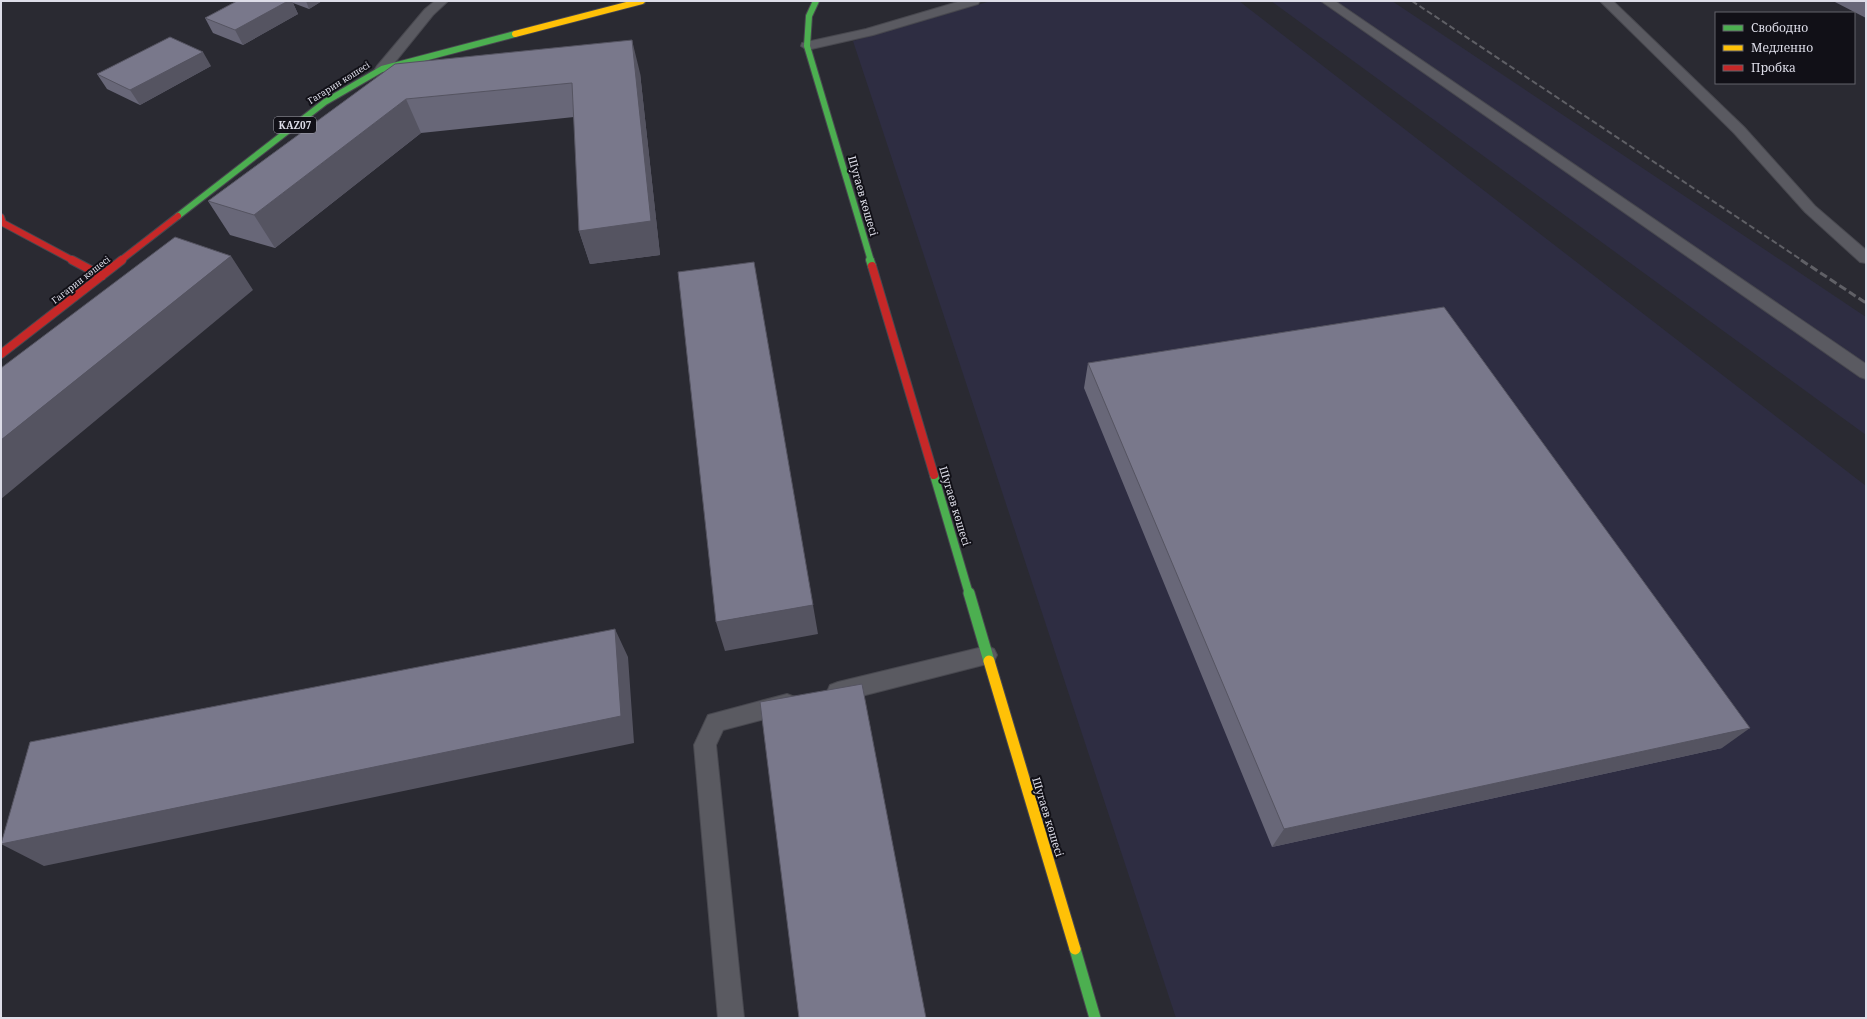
<svg xmlns="http://www.w3.org/2000/svg" width="1867" height="1019" viewBox="0 0 1867 1019" font-family="'Noto Serif',serif">
  <style>
    .built { fill: #2e2d42 }
    .lines { fill: none; stroke-linecap: round; stroke-linejoin: round }
    .lane-casing { stroke: #48484f; stroke-width: 2 }
    .fast-far2-casing { stroke: #48484f; stroke-width: 8 }
    .fast-far1-casing { stroke: #48484f; stroke-width: 10 }
    .fast-casing { stroke: #48484f; stroke-width: 13 }
    .slow-far1-casing { stroke: #48484f; stroke-width: 8 }
    .slow-casing { stroke: #48484f; stroke-width: 13 }
    .jam-far1-casing { stroke: #48484f; stroke-width: 8 }
    .jam-casing { stroke: #48484f; stroke-width: 10 }
    .lane { fill: #5a5a61; fill-rule: evenodd }
    .fast-far2 { stroke: #4caf50; stroke-width: 6 }
    .fast-far1 { stroke: #4caf50; stroke-width: 8 }
    .fast { stroke: #4caf50; stroke-width: 11 }
    .slow-far1 { stroke: #ffc107; stroke-width: 6 }
    .slow { stroke: #ffc107; stroke-width: 11 }
    .jam-far1 { stroke: #c62828; stroke-width: 6 }
    .jam { stroke: #c62828; stroke-width: 8 }
    .rail-far1 { stroke: #606066; stroke-width: 2; stroke-dasharray: 6 3; stroke-linecap: butt }
    .rail { stroke: #606066; stroke-width: 3; stroke-dasharray: 8 3.5; stroke-linecap: butt }
    .wall { fill: #686778 }
    .shaded-wall { fill: #555461 }
    .building { fill: #79788b; stroke: #555461 }
    .labels { text-anchor: middle; stroke-width: 4; stroke-linejoin: round; paint-order: stroke }
    .far-street-label { font-size: 9px; fill: #dddde8; stroke: #111017 }
    .shield { fill: #111017; stroke: #a0a0a9; stroke-width: 1 }
    .shield-label { font-size: 10px; font-weight: bold; fill: #dddde8 }
    .street-label { font-size: 11px; fill: #dddde8; stroke: #111017 }
  </style>
  <rect width="100%" height="100%" fill="#2a2a32"/>
  <path class="built" d="M991,1H1239L1866,486V1018H1176L853,41Z
    M1271,1H1392L1866,317V435Z"/>
  <g class="lines">
    <g class="lane-casing">
      <path id="lane" d="M435,1H448L433,15L387,72H377L375,69L377,66L425,9Z
        M961,1H980L978,4L873,35L807,50L801,46L802,43L866,29Z
        M1321,1H1335L1866,364V379L1860,377Z
        M1600,1H1613L1744,127L1815,206L1866,250V263L1860,262L1805,212L1734,133Z
        M987,646L994,649L997,655L994,661L987,664L838,702L830,699L827,692L830,685L838,682Z
        M787,694L795,697L798,704L795,711L723,730L716,745L744,1018H718L694,745L708,715Z"/>
    </g>
    <g class="fast-far2-casing">
      <path id="fast-far2" d="M816,1L809,16L807,46L871,261
        M178,216L325,102L382,69L515,34"/>
    </g>
    <g class="fast-far1-casing">
      <path id="fast-far1" d="M870,260L872,266
        M934,475L969,594"/>
    </g>
    <g class="fast-casing">
      <path id="fast" d="M969,593L989,661
        M1075,949L1095,1018"/>
    </g>
    <g class="slow-far1-casing">
      <path id="slow-far1" d="M515,34L642,1"/>
    </g>
    <g class="slow-casing">
      <path id="slow" d="M989,661L1075,949"/>
    </g>
    <g class="jam-far1-casing">
      <path id="jam-far1" d="M1,217L3,223L74,261
        M120,261L178,216"/>
    </g>
    <g class="jam-casing">
      <path id="jam" d="M72,260L102,276
        M872,266L934,475
        M1,354L122,260"/>
    </g>
    <use href="#lane" class="lane"/>
    <use href="#fast-far2" class="fast-far2"/>
    <use href="#fast-far1" class="fast-far1"/>
    <use href="#fast" class="fast"/>
    <use href="#slow-far1" class="slow-far1"/>
    <use href="#slow" class="slow"/>
    <use href="#jam-far1" class="jam-far1"/>
    <use href="#jam" class="jam"/>
    <path class="rail-far1" d="M1412,1L1803,261"/>
    <path class="rail" d="M1801,260L1866,303"/>
  </g>
  <path class="wall" d="M237,1H322L309,9L293,3L298,14L243,45L213,33L205,18Z
    M1833,1H1866V18Z
    M395,64L640,73L660,255L590,264L579,231L574,117L421,133L275,248L230,235L208,201Z
    M211,66L140,105L107,89L97,74Z
    M1088,363L1722,748L1272,847L1084,388Z"/>
  <path class="shaded-wall" d="M288,1H292L298,14L243,45L235,30Z
    M306,1H322L309,9Z
    M632,40L640,73L660,255L590,264L579,231Z
    M203,52L211,66L140,105L130,90Z
    M406,99L421,133L275,248L254,215Z
    M231,256L253,290L1,499V440Z
    M813,605L818,634L725,651L716,622Z
    M615,629L628,657L634,743L44,866L1,844Z
    M1750,728L1722,748L1272,847L1284,829Z"/>
  <path class="building" d="M237,1H288L235,30L205,18Z
    M170,37L203,52L130,90L97,74Z
    M632,40L651,221L579,231L572,83L406,99L254,215L208,201L395,64Z
    M175,237L231,256L1,440V368Z
    M754,262L813,605L716,622L678,272Z
    M1444,307L1750,728L1284,829L1088,363Z
    M615,629L621,716L1,844L30,742Z
    M862,684L926,1018H799L760,702Z"/>
  <g class="labels">
    <g class="far-street-label">
      <text transform="translate(339 83) rotate(-32)" y="3">Гагарин көшесі</text>
      <text transform="translate(81 280) rotate(-38)" y="3">Гагарин көшесі</text>
    </g>
    <rect class="shield" x="274" y="117" width="42" height="16" rx="3"/>
    <g class="shield-label">
      <text x="295" y="129">KAZ07</text>
    </g>
    <g class="street-label">
      <text transform="translate(863 196) rotate(74)" y="4">Шугаев көшесі</text>
      <text transform="translate(955 506) rotate(73)" y="4">Шугаев көшесі</text>
      <text transform="translate(1048 817) rotate(73)" y="4">Шугаев көшесі</text>
    </g>
  </g>
  <rect width="1867" height="1019" fill="none" stroke="#dddde8" stroke-width="4"/>
  <rect x="1715" y="12" width="140" height="72" fill="#111017" stroke="#63626b"/>
  <rect x="1723" y="25" width="20" height="6" fill="#4caf50" stroke="#63626b"/>
  <text x="1751" y="32" font-size="12" fill="#dddde8">Свободно</text>
  <rect x="1723" y="45" width="20" height="6" fill="#ffc107" stroke="#63626b"/>
  <text x="1751" y="52" font-size="12" fill="#dddde8">Медленно</text>
  <rect x="1723" y="65" width="20" height="6" fill="#c62828" stroke="#63626b"/>
  <text x="1751" y="72" font-size="12" fill="#dddde8">Пробка</text>
</svg>
